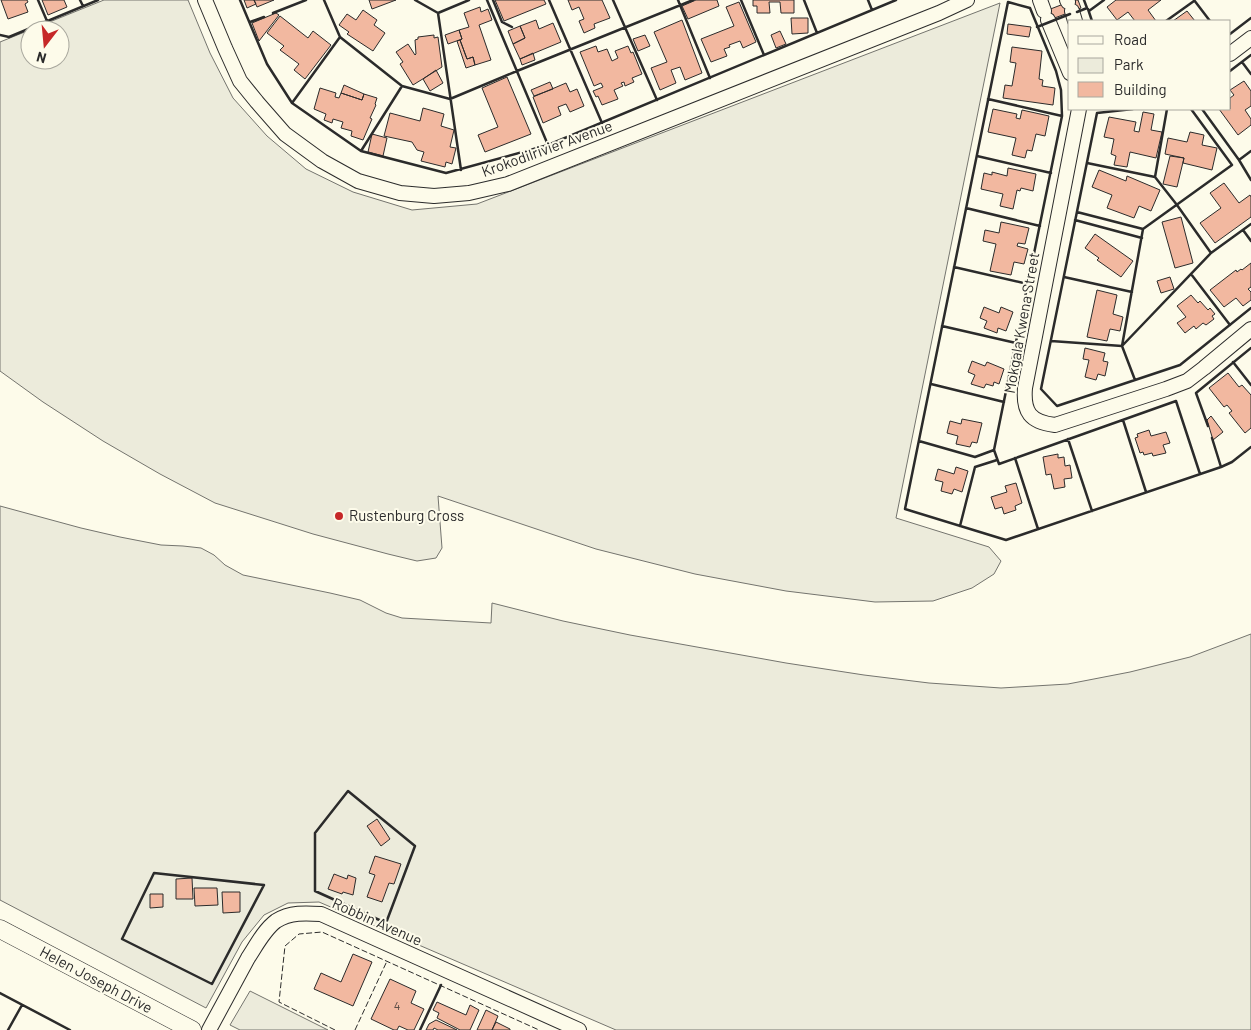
<svg xmlns="http://www.w3.org/2000/svg" width="1251" height="1030" viewBox="0 0 1251 1030" font-family="Barlow,sans-serif">
  <style>
    .green { fill: #ecebdb; stroke: #74746e; fill-rule: evenodd }
    .building { fill: #f2b8a0; stroke: #2b2b2b }
    .lines { fill: none; stroke-linecap: round; stroke-linejoin: round }
    .minor-casing { stroke: #2b2b2b; stroke-width: 16 }
    .tertiary-casing { stroke: #2b2b2b; stroke-width: 19 }
    .minor { stroke: #fdfbea; stroke-width: 14 }
    .tertiary { stroke: #fdfbea; stroke-width: 18 }
    .fence { stroke: #2b2b2b; stroke-width: 1; stroke-dasharray: 6 2.5; stroke-linecap: butt }
    .wall { stroke: #2b2b2b; stroke-width: 2.5 }
    .poi-dot { fill: #c62828; stroke: #fdfbea; stroke-width: 2 }
    .labels { text-anchor: middle; stroke-width: 4; stroke-linejoin: round; paint-order: stroke }
    .number-label { font-size: 12px; fill: #5d4e48 }
    .street-label { font-size: 15px; fill: #2b2b2b; stroke: #fdfbea }
    .poi-label { font-size: 15px; fill: #2b2b2b; stroke: #fdfbea; text-anchor: start }
  </style>
  <rect width="100%" height="100%" fill="#fdfbea"/>
  <path class="green" d="M104,0H188L210,53L233,98L267,136L306,169L353,192L412,210L477,204L1000,3L896,518L989,547L1001,561L994,574L972,588L933,601L875,602L786,591L695,574L596,549L438,496L442,548L436,558L417,561L388,554L313,534L215,503L160,474L103,441L43,402L0,371V42ZM30,30H60V60H30Z
    M0,506L81,528L120,537L161,545L183,546L201,548L214,555L225,565L243,575L330,593L360,600L386,613L402,618L491,623L492,603L563,621L630,635L786,663L864,675L929,683L1001,688L1068,684L1130,672L1190,657L1251,634V1030H616L319,902L288,903L264,915L242,942L206,1008L0,900Z
    M250,991L328,1030H240L230,1025Z"/>
  <path class="building" d="M1,0H27L28,2L25,4L28,12L8,19Z
    M42,0H64L67,7L48,15Z
    M244,0H254L256,4L247,8Z
    M254,0H274L257,7Z
    M369,0H396L372,9Z
    M495,0H544L546,4L504,21Z
    M568,0H602L610,18L594,24L595,28L584,33L579,21L584,19L579,7L572,10Z
    M696,0H717L719,6L688,19L682,6Z
    M753,0H794V13H781L780,2H769L770,13H757V6H753Z
    M1074,0H1078L1081,8L1044,22L1040,13Z
    M1116,0H1161L1148,10L1156,21H1135L1128,12L1117,20L1107,7Z
    M739,2L756,42L743,48L740,41L729,45L730,47L724,49L727,56L711,62L701,39L734,26L726,7Z
    M480,7L481,12L488,9L492,20L479,25L491,60L475,65L473,57L467,59L460,40L462,39L459,30L469,27L464,13Z
    M363,10L377,20L374,25L385,33L373,51L347,34L349,32L339,25L347,14L356,20Z
    M1187,11L1195,21H1173Z
    M276,13L279,15L259,41L252,23Z
    M280,16L308,38L313,31L331,45L305,79L294,70L299,64L280,50L284,46L267,33Z
    M791,18H808V33L792,34Z
    M536,20L539,29L553,23L561,42L520,59L513,44L525,38L520,26Z
    M682,20L702,73L685,80L680,67L671,70L676,83L660,90L651,68L667,62L654,32Z
    M1008,24L1031,27L1029,37L1007,34Z
    M520,26L525,38L513,44L508,31Z
    M459,30L462,39L448,44L445,35Z
    M780,31L786,44L776,48L771,35Z
    M434,35V38L438,37L442,67L413,85L400,64L403,62L396,52L408,44L415,55L416,54L415,40L418,39V37Z
    M645,35L650,46L638,51L633,39Z
    M460,40L467,59L473,57L475,65L466,68L457,41Z
    M596,46L598,52L607,49L612,61L618,58L615,51L628,46L631,53L633,52L642,74L632,78L634,82L625,86L624,82L621,83L623,86L614,90L618,99L602,105L598,96L596,97L593,91L603,87L601,83L594,86L580,52Z
    M1012,47L1042,51L1039,79L1043,80L1042,86L1055,88L1053,105L1003,98L1005,85L1012,86L1016,63L1010,62Z
    M533,53L535,60L522,65L520,59Z
    M436,70L443,83L430,91L423,79Z
    M507,77L531,134L485,152L478,135L498,127L482,88Z
    M1244,81L1251,91V106L1245,110L1251,119V125L1238,135L1219,109H1230V98L1234,95L1230,90Z
    M550,82L553,89L534,96L531,90Z
    M566,83L570,92L577,89L584,106L570,112L566,104L558,107L561,115L543,123L533,97Z
    M344,85L364,94L362,100L341,93Z
    M320,88L336,93L335,97L339,98L341,93L362,100L364,94L377,98L375,104L376,105L370,118L372,119L363,140L351,136L352,131L341,128L343,122L333,119L332,123L324,120L326,114L314,109Z
    M423,108L444,114L441,126L454,130L450,147L456,148L452,164L446,162L445,167L421,161L424,152L417,150L412,142L384,136L390,113L420,121Z
    M993,109L1017,114L1016,118L1020,119L1022,110L1049,116L1045,136L1036,134L1032,151L1027,150L1025,158L1012,155L1016,138L988,132Z
    M1143,112L1154,114L1151,130L1162,132L1156,158L1130,152L1127,167L1114,165L1116,156L1111,154L1114,139L1104,137L1109,117L1136,122L1134,131L1139,132Z
    M1190,132L1204,135L1202,145L1217,148L1212,170L1183,163L1184,158L1165,154L1168,138L1187,142Z
    M372,134L387,138L383,156L368,152Z
    M1170,156L1184,158L1177,187L1163,184Z
    M1008,168L1036,174L1033,191L1021,188L1020,191L1017,190L1013,209L1000,206L1003,194L981,189L984,173L992,175V172L1007,176Z
    M1099,170L1126,181L1127,176L1160,190L1151,211L1139,206L1134,218L1107,208L1112,195L1092,187Z
    M1224,183L1239,203L1250,195L1251,197V217L1215,243L1200,223L1221,208L1210,193Z
    M1181,217L1193,263L1175,268L1162,222Z
    M1001,222L1029,228L1025,244L1018,243L1017,246L1028,249L1024,264L1014,262L1011,275L990,271L996,244L983,241L985,230L999,233Z
    M1095,234L1133,261L1121,277L1097,260L1099,258L1085,248Z
    M1251,263V287L1248,289L1251,292V300L1243,306L1236,298L1224,307L1210,290L1236,270L1237,272L1241,269L1242,270Z
    M1170,277L1174,289L1161,293L1157,281Z
    M1097,290L1117,295L1113,314L1123,317L1120,331L1110,329L1107,341L1087,337Z
    M1191,295L1198,303L1200,301L1208,310L1210,308L1215,314L1212,316L1214,319L1206,325L1203,323L1196,329L1194,326L1185,333L1177,323L1186,317L1177,306Z
    M984,307L999,313L1001,307L1013,312L1006,331L998,328L997,333L984,328L987,321L980,318Z
    M1085,348L1105,353L1103,361L1108,362L1105,376L1098,374L1096,380L1085,377L1089,360L1083,359Z
    M972,361L985,366L987,362L1004,369L999,384L994,382L993,386L986,384L984,388L971,384L975,375L968,372Z
    M1228,373L1239,387L1242,385L1251,395V428L1245,433L1229,413L1232,411L1227,405L1224,407L1209,388Z
    M1211,416L1223,432L1213,440L1207,420Z
    M962,419L982,423L977,443L972,442L970,447L956,444L958,436L947,433L950,421L961,424Z
    M1149,430L1151,436L1166,432L1170,443L1163,445L1166,453L1153,456L1152,453L1144,455L1143,452L1140,453L1135,438L1138,437L1137,434Z
    M1058,454V458L1064,457L1065,466L1070,465L1072,478L1064,479L1065,487L1054,489L1051,474L1046,475L1043,457Z
    M956,467L968,471L962,492L954,489L952,494L941,491L943,482L935,480L938,469L954,474Z
    M1016,483L1022,503L1015,506L1016,510L1004,514L1002,507L995,509L991,497L1007,492L1005,486Z
    M377,819L390,839L381,846L367,826Z
    M375,856L401,864L394,884L389,883L382,902L367,897L375,875L369,873Z
    M334,874L347,879L348,875L356,878L353,895L343,892L342,894L328,889Z
    M192,878L193,899H176V879Z
    M194,888H217L218,905L195,906Z
    M222,892H240V912L223,913Z
    M150,894H163V907L150,908Z
    M353,954L372,962L353,1006L314,989L321,973L341,982Z
    M390,979L416,991L411,1003L424,1009L414,1030H408L399,1026L397,1030H394L371,1019Z
    M437,1002L466,1015L470,1005L479,1010L470,1030H460L437,1018L439,1013L433,1010Z
    M486,1010L498,1016L492,1030H477Z
    M436,1020L457,1030H438L434,1028L433,1030H426L429,1024Z
    M496,1022L510,1029V1030H492Z"/>
  <g class="lines">
    <g class="minor-casing">
      <path id="minor" d="M205,0L225,48L240,81L257,102L285,134L322,161L358,181L400,193L434,196L469,193L508,184L939,13L967,0
        M1040,0L1044,11
        M1067,0L1068,2
        M1072,11L1075,21
        M1048,20L1070,73
        M1230,54L1251,38
        M1079,109L1025,388C1023,412 1030,422 1055,425L1166,389L1187,381L1204,368L1251,329
        M209,1030C222,1006 235,982 248,958C256,946 264,930 276,921C290,912 306,913 321,914L579,1030"/>
    </g>
    <g class="tertiary-casing">
      <path id="tertiary" d="M0,929L192,1030"/>
    </g>
    <use href="#minor" class="minor"/>
    <use href="#tertiary" class="tertiary"/>
    <path class="fence" d="M335,1030L279,1002L285,946L299,934L322,932L539,1030
      M355,1030L387,961"/>
    <path class="wall" d="M38,0L47,21
      M80,0L83,6
      M240,0L267,64L292,103L361,151L446,173L548,145L896,0
      M324,0L340,37L402,86L450,99L517,71L693,0
      M415,0L438,13L469,0
      M487,0L548,145
      M493,0L502,22L512,27
      M549,0L602,123
      M613,0L657,100
      M678,0L710,78
      M741,0L764,55
      M804,0L817,33
      M868,0L872,10
      M1194,0L1210,21
      M1088,9L1092,21
      M1089,11L1104,0
      M1077,12L1087,8L1084,0
      M273,13L306,0
      M438,13L461,170
      M1166,21L1194,1
      M250,22L264,17
      M1037,27L1070,14
      M1230,34L1251,18
      M0,35L9,37L98,0
      M1242,62L1251,74
      M1230,71L1251,55
      M988,99L1062,116
      M292,103L340,37
      M1133,109L1097,113L1041,389L1057,406L1180,365L1251,308
      M1167,109L1155,177L1177,205L1211,253
      M1202,109L1239,160L1251,180
      M361,151L402,86
      M977,156L1051,173
      M1239,160L1251,151
      M1087,163L1155,177
      M966,208L1040,226
      M1077,212L1143,229
      M1075,220L1142,238
      M1243,230L1251,241
      M954,267L1028,284
      M1191,274L1230,325
      M1064,277L1132,292
      M942,326L1016,343
      M1051,341L1122,346L1211,253L1251,224
      M1233,362L1251,385
      M1135,380L1122,346L1143,229L1232,165L1191,109
      M931,384L1004,402
      M1123,420L1146,492
      M1208,426L1196,393L1251,348
      M1212,438L1221,467
      M1068,439L1092,511
      M919,441L975,457L994,450
      M1015,458L1038,529
      M1200,474L1176,401L999,464L994,450L1062,116L1061,90L1056,71L1030,8L1008,2L905,509L1006,540L1221,467L1232,462L1251,447
      M960,526L975,467L997,460
      M348,791L415,846L386,923L315,891V833Z
      M154,873L264,885L212,984L122,939Z
      M0,993L70,1030
      M8,1030L22,1005
      M420,1030L441,985"/>
  </g>
  <circle class="poi-dot" cx="339" cy="516" r="5"/>
  <g class="labels">
    <g class="number-label">
      <text x="397" y="1010">4</text>
    </g>
    <g class="street-label">
      <text transform="translate(547 149) rotate(-20)" y="5">Krokodilrivier Avenue</text>
      <text transform="translate(1022 323) rotate(-80)" y="5">Mokgala Kwena Street</text>
      <text transform="translate(377 922) rotate(24)" y="5">Robbin Avenue</text>
      <text transform="translate(96 980) rotate(28)" y="5">Helen Joseph Drive</text>
    </g>
    <g class="poi-label">
      <text x="349" y="521">Rustenburg Cross</text>
    </g>
  </g>
  <rect x="1068" y="20" width="162" height="90" fill="#fdfbea" stroke="#a9a89e"/>
  <rect x="1078" y="36" width="25" height="8" fill="#fdfbea" stroke="#a9a89e"/>
  <text x="1114" y="45" font-size="15" fill="#2b2b2b">Road</text>
  <rect x="1078" y="58" width="25" height="15" fill="#ecebdb" stroke="#a9a89e"/>
  <text x="1114" y="70" font-size="15" fill="#2b2b2b">Park</text>
  <rect x="1078" y="82" width="25" height="15" fill="#f2b8a0" stroke="#a9a89e"/>
  <text x="1114" y="95" font-size="15" fill="#2b2b2b">Building</text>
  <g transform="translate(45 45) rotate(196)"><circle r="24" fill="#fdfbea" stroke="#a9a89e"/>
  <path d="M0-4L9 19L0 12L-9 19Z" fill="#c62828"/>
  <text y="-8" font-size="14" font-weight="bold" text-anchor="middle" fill="#2b2b2b">N</text>
  </g>
</svg>
